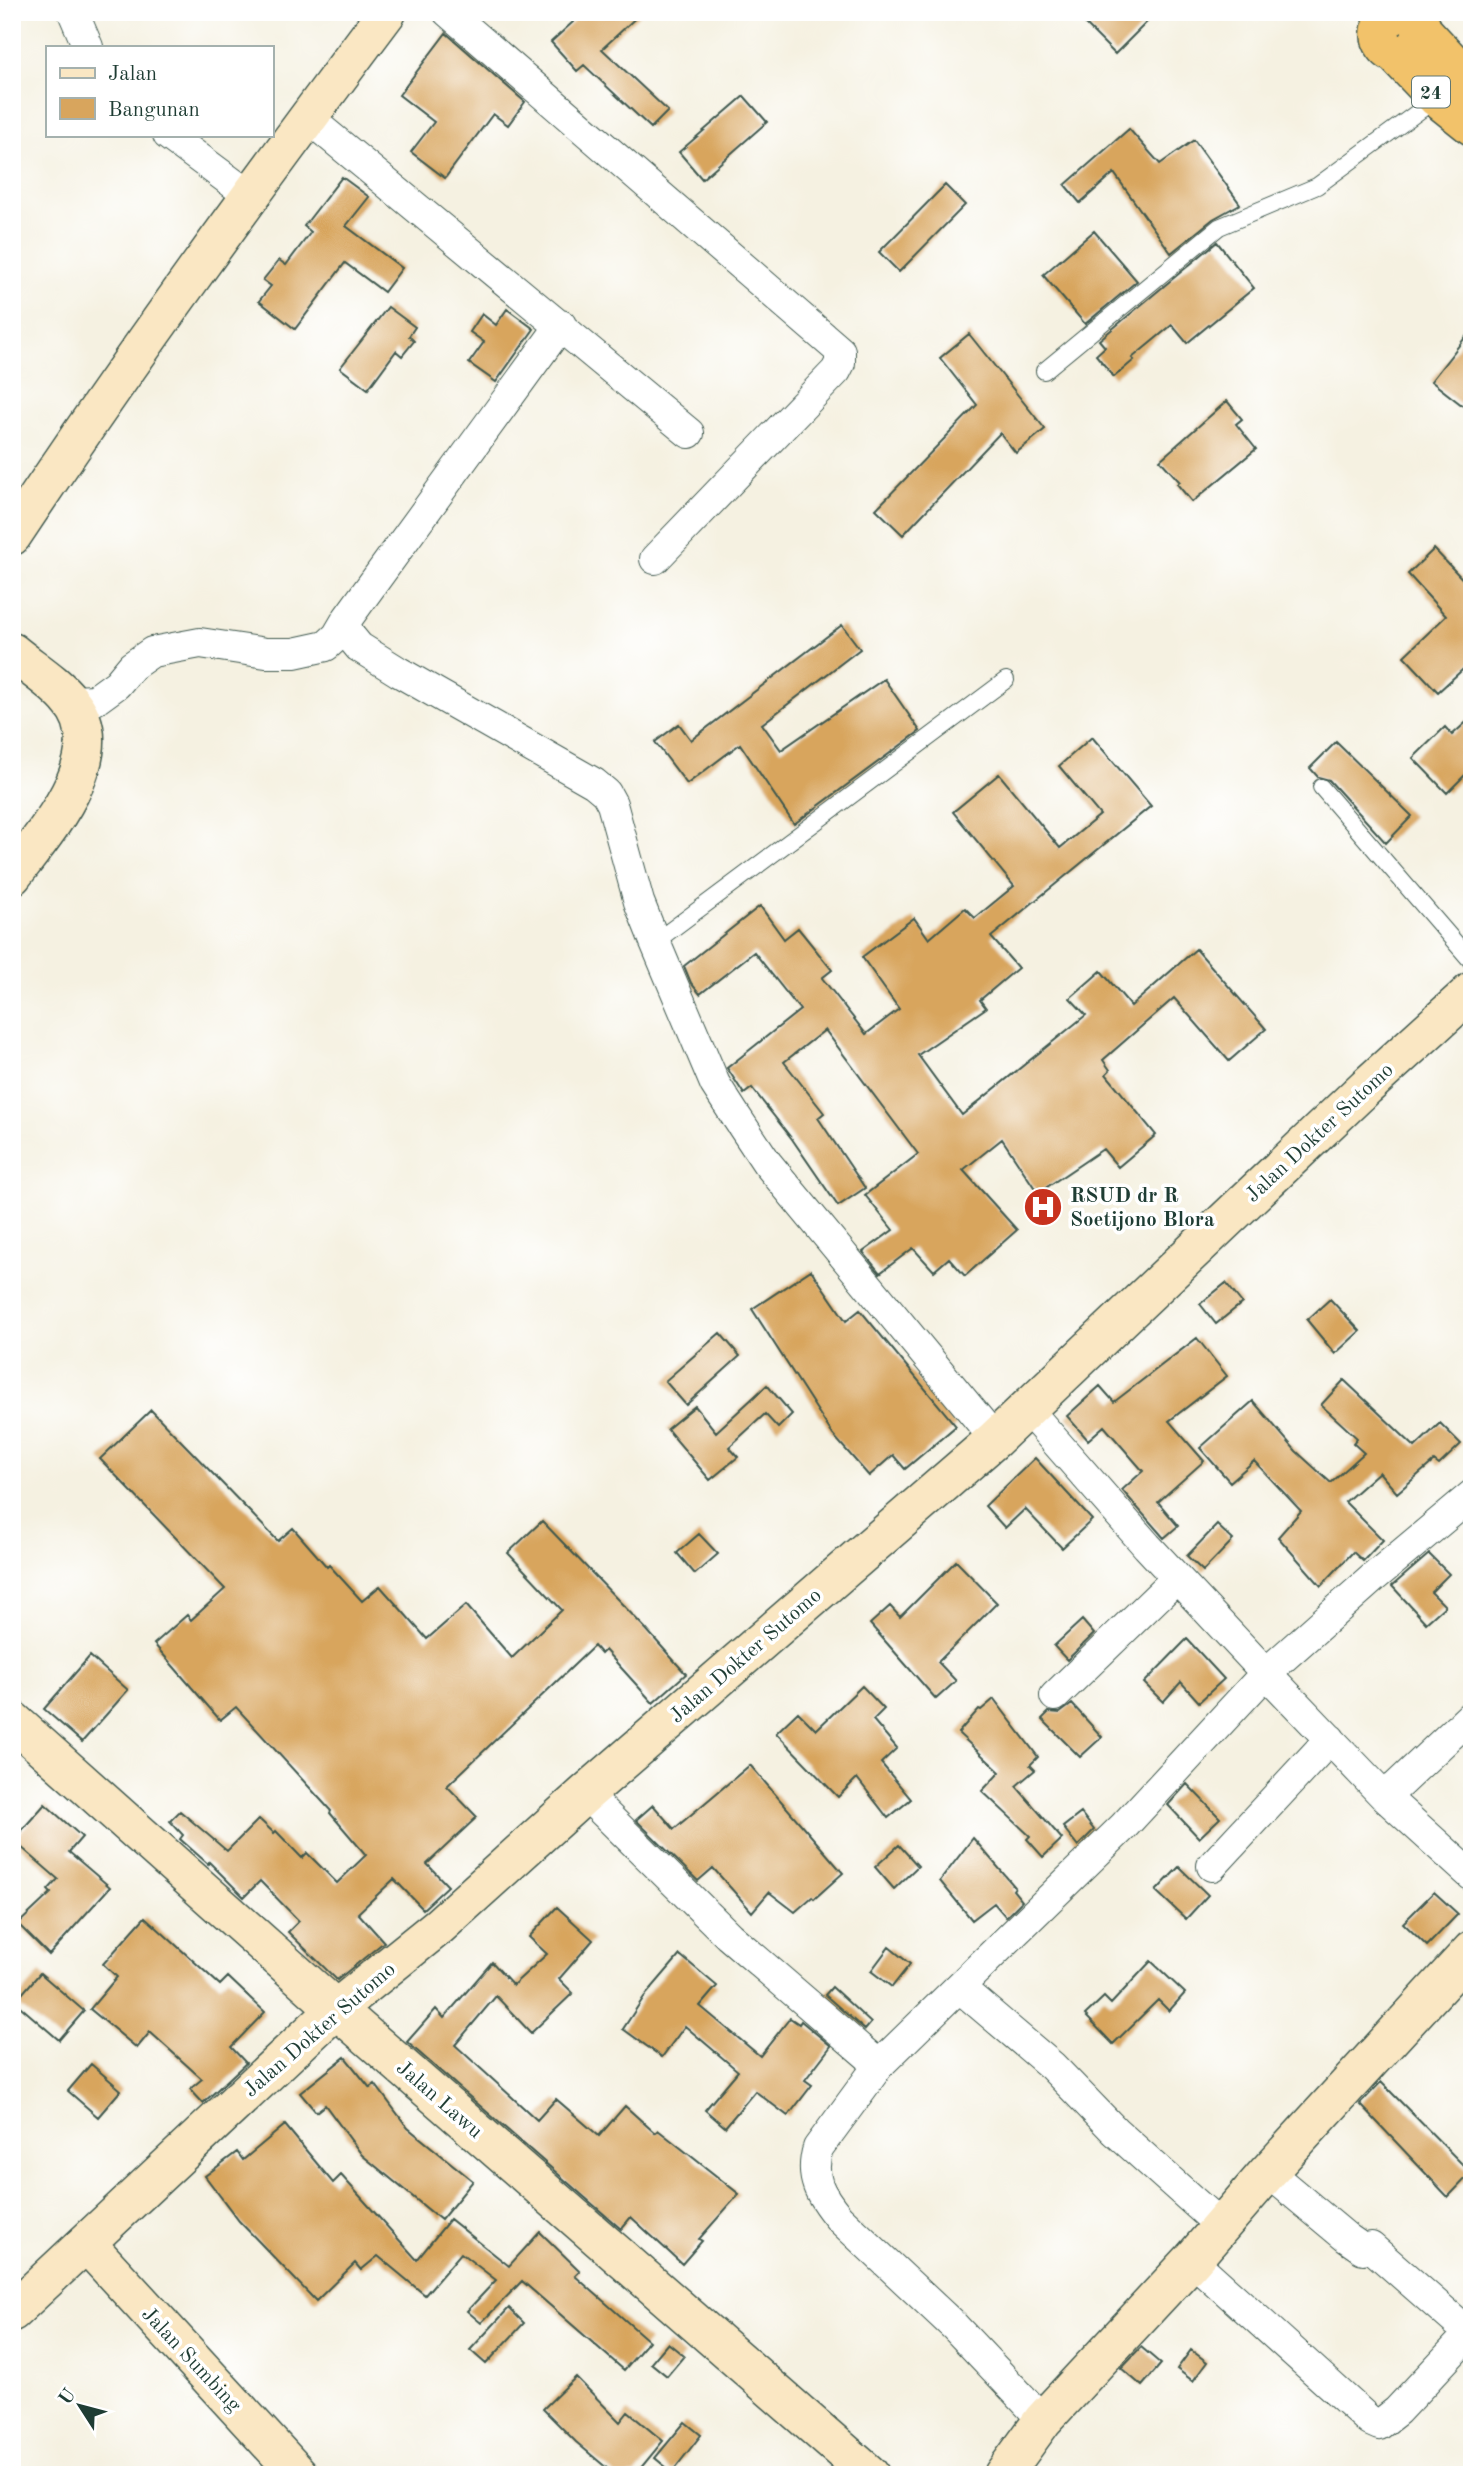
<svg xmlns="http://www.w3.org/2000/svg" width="1484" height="2487" viewBox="0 0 1484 2487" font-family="'Old Standard TT',serif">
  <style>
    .building { fill: #d8a55d }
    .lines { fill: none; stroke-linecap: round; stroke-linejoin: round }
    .lane-casing { stroke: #3f584e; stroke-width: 18 }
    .street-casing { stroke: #3f584e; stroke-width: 32 }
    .secondary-casing { stroke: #3f584e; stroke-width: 41 }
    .highway-casing { stroke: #3f584e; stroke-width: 41 }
    .lane { stroke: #fff; stroke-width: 16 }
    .street { stroke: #fff; stroke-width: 30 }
    .secondary { stroke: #fae7c3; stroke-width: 38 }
    .highway { stroke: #f2c26a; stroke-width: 38 }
    .labels { text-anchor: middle; stroke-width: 7; stroke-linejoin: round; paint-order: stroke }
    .shield { fill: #fff; stroke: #627771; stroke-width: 2 }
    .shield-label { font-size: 19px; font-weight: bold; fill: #1f3d34 }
    .street-label { font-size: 21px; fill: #1f3d34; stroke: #fff }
    .poi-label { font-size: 21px; font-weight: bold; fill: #1f3d34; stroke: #fff; text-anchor: start }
  </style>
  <rect width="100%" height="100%" fill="#fff"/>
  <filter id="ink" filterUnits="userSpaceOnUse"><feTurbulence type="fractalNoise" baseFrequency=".0143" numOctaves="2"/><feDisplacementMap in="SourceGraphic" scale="14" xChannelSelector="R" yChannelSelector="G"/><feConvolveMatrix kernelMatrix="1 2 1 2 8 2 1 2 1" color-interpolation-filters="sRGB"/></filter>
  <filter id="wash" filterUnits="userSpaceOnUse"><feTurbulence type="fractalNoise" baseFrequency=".00686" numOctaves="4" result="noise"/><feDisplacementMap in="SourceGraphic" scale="28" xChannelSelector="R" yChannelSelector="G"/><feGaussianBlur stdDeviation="1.57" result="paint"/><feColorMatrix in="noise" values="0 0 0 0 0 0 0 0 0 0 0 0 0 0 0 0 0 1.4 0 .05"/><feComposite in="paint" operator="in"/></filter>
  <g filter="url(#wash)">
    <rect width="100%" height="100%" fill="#f5f1e1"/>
    <g id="blocks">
      <path class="building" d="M584,12H642L602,49L668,111L651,128L584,65L577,71L551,42Z
        M1099,12H1157L1115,54L1086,25Z
        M446,33L525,102L508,125L493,114L445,178L411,152L434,122L399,95Z
        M744,96L767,122L702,179L679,152Z
        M1129,129L1160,164L1194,140L1240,204L1213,219L1171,253L1114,173L1080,203L1065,185Z
        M342,177L369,197L346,226L402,268L384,292L345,263L295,329L259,301L271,286L263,280L279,260L286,265L311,232L304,226Z
        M945,185L965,205L899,272L879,252Z
        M1094,231L1137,281L1085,324L1043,275Z
        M1217,242L1254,288L1187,343L1172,325L1132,358L1134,360L1114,377L1096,355L1105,347L1099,340Z
        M388,307L415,327L409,336L414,341L402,356L396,351L368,389L340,368Z
        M507,309L534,329L496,382L469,363L484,342L470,332L482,314L496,325Z
        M1472,329V413L1431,381Z
        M969,334L1045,429L1016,453L1000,433L903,535L876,509L977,405L940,358Z
        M1227,401L1242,419L1236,424L1256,449L1192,502L1177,484L1180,482L1160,460Z
        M1434,549L1472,589V661L1438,692L1404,656L1446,616L1408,574Z
        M842,625L860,649L762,724L781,750L884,679L920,731L794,824L740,744L687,784L655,742L679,724L691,740Z
        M1472,717V768L1447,793L1413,758L1445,727L1452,735Z
        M1092,737L1151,806L991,937L1018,968L980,1000L986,1008L918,1055L962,1115L1086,1015L1070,998L1101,971L1131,1006L1196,949L1266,1029L1229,1061L1174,998L1103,1060L1110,1070L1106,1074L1156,1135L1118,1167L1103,1149L1038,1193L1002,1139L963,1170L1017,1230L965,1276L949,1258L934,1271L913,1248L880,1273L863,1252L893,1230L865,1195L918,1154L825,1030L784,1062L824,1113L818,1118L865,1188L838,1206L792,1139L752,1088L744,1094L727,1068L800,1010L754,952L700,994L691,983L684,966L760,906L784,939L798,928L832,970L822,978L866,1034L899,1009L862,957L914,918L929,939L965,908L975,918L1014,886L953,812L999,774L1060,848L1100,815L1059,766Z
        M1336,742L1412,816L1386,843L1329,780L1318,777L1310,768Z
        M811,1270L846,1321L860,1310L956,1426L905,1469L893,1455L869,1476L833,1435L752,1309Z
        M1226,1283L1242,1303L1216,1324L1200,1304Z
        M1330,1299L1360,1331L1335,1354L1307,1320Z
        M720,1333L740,1356L686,1405L665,1381Z
        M1197,1338L1227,1376L1169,1421L1204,1461L1158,1502L1178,1526L1164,1538L1122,1490L1143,1471L1104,1426L1088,1440L1067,1416L1100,1386L1114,1402Z
        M1344,1380L1415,1447L1440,1423L1461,1444L1439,1465L1434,1461L1397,1493L1379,1472L1345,1502L1383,1540L1363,1561L1353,1552L1321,1586L1278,1537L1301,1511L1254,1461L1230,1482L1200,1448L1253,1401L1296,1451L1331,1483L1364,1453L1353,1443L1357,1438L1321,1405Z
        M767,1385L792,1414L778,1428L765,1414L729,1447L738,1457L710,1480L667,1429L695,1406L716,1432Z
        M151,1410L278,1541L293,1528L327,1567L329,1565L362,1601L380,1586L427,1639L466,1605L512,1658L562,1610L508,1553L542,1521L645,1628L686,1674L653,1703L605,1650L601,1654L594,1646L447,1786L477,1817L427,1864L448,1886L423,1909L394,1879L358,1913L384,1942L337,1980L288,1932L299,1921L260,1881L244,1897L209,1862L208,1864L180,1839L183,1835L170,1821L180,1811L227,1851L259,1819L274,1833L276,1831L302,1858L307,1853L337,1883L366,1855L330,1813L331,1811L236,1707L220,1720L154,1644L187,1615L191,1620L225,1589L100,1459Z
        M1035,1458L1092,1520L1062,1548L1025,1509L1005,1528L985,1506Z
        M1217,1525L1233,1540L1203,1571L1187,1556Z
        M699,1534L718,1554L695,1574L677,1553Z
        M1429,1554L1449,1574L1431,1592L1445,1606L1426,1623L1392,1586Z
        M956,1561L997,1603L938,1662L956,1681L936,1699L870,1624L890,1606L900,1617Z
        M1082,1620L1094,1634L1067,1660L1054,1646Z
        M1187,1639L1224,1679L1199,1702L1181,1682L1163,1702L1144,1683Z
        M90,1656L128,1690L82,1742L44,1709Z
        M862,1686L884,1709L873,1720L897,1748L881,1763L911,1799L888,1818L857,1778L838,1797L776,1733L798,1712L816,1730Z
        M994,1699L1038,1757L1030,1765L1035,1770L1016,1786L1062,1839L1043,1857L1027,1839L1030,1836L982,1791L1000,1772L958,1733L979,1709L981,1710Z
        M1072,1704L1102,1737L1080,1757L1042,1719L1049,1712L1060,1713Z
        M750,1765L843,1873L814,1899L812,1897L795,1912L769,1892L752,1912L713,1868L698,1881L636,1820L653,1805L674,1829Z
        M1187,1784L1220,1818L1199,1838L1168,1805Z
        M45,1804L82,1837L69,1852L110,1887L49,1955L18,1924L51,1893L48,1890L58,1879L13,1840Z
        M1081,1813L1094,1830L1078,1846L1063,1827Z
        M973,1838L1015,1887L1013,1890L1022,1901L1006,1917L994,1903L972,1920L940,1881Z
        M899,1845L918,1866L894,1889L875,1867Z
        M1179,1867L1208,1895L1186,1919L1156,1891Z
        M1434,1892L1458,1914L1427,1946L1403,1923Z
        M557,1907L593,1940L559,1979L573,1993L531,2033L496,1996L455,2045L537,2120L556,2099L599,2136L625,2106L655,2133L658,2130L739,2194L699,2239L702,2241L682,2264L631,2217L621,2229L407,2042L436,2009L444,2018L492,1962L513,1985L547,1954L529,1937Z
        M145,1917L220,1985L228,1977L265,2012L231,2047L246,2063L203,2103L190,2089L202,2079L150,2032L137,2048L90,2009L117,1977L103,1964Z
        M889,1947L910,1964L892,1987L871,1971Z
        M680,1955L717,1986L700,2006L760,2056L790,2018L799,2024L801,2021L831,2046L805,2080L812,2085L788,2116L755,2091L725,2127L705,2110L738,2071L685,2026L662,2057L623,2029L644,1997Z
        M1151,1961L1185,1993L1169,2011L1158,2000L1113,2044L1085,2015L1104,1997L1111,2004Z
        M40,1973L84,2011L59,2040L15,2002Z
        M832,1987L871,2023L865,2030L825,1995Z
        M345,2057L370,2088L375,2084L408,2128L473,2181L441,2220L362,2155L325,2105L316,2112L300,2093Z
        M91,2064L121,2090L98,2117L68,2091Z
        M1381,2082L1471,2173L1448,2197L1360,2104Z
        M285,2125L333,2183L341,2175L417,2260L450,2219L509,2266L540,2232L580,2271L575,2276L649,2341L624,2370L522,2281L481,2323L467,2311L496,2280L461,2253L425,2295L378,2256L361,2270L355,2263L316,2301L239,2221L205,2176L237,2152L243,2160Z
        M509,2308L524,2323L486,2364L470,2350Z
        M668,2343L684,2356L667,2376L651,2363Z
        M1141,2347L1161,2364L1142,2386L1121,2368Z
        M1191,2350L1207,2362L1193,2381L1177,2369Z
        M576,2377L620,2422L628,2412L663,2441L635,2475H615L576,2442L543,2409Z
        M685,2422L701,2435L672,2472L655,2458Z"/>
    </g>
  </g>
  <g filter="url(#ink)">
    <use href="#blocks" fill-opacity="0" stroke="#3f584e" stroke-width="2"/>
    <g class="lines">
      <g class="lane-casing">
        <path id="lane" d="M1044,371L1219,227L1317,186L1437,98
          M1321,787L1472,962
          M655,942L1006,680"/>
      </g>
      <g class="street-casing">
        <path id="street" d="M73,12L88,47
          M448,12L840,351V363L836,371L655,559
          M308,118L689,433
          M168,135L250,196
          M561,325L347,619L346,626L350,636L359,647L399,672L594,783L606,793L612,804L639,902L655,942L715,1084L733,1112L767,1163L995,1439
          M71,701L95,700L117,684L132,666L152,652L200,643L266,653H294L326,646L337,636L347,619
          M1026,1408L1147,1546L1266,1673L1385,1797L1472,1876
          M1055,1696L1177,1578
          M585,1794L729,1936L879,2065L1124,1826L1266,1673L1374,1577L1472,1495
          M1385,1797L1472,1715
          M1212,1866L1330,1739
          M959,1987L1052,2066L1115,2131L1221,2226
          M879,2065L818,2148C809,2178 820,2195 839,2218L954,2326L1043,2420
          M1268,2172L1347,2238L1363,2249L1371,2247L1469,2333
          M1192,2260L1370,2421L1379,2425L1397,2411L1472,2331"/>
      </g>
      <g class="secondary-casing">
        <path id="secondary" d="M12,536C131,357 258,184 387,12
          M12,652C31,668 55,682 70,701C116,753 44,834 12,876
          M12,1720L336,2009L870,2475
          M86,2243L299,2475
          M12,2312L336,2009L439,1926L585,1794L995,1439L1366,1087L1472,991
          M1003,2475L1043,2420L1192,2260L1268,2172L1472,1950"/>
      </g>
      <g class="highway-casing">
        <path id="highway" d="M1399,12L1385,20C1380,28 1378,37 1384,45C1405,76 1446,23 1404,12
          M1422,30L1464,75L1472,93
          M1394,53L1437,98L1472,126"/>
      </g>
      <use href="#lane" class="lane"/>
      <use href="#street" class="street"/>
      <use href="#secondary" class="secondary"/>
      <use href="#highway" class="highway"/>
    </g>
  </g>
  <defs>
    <g id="hospital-disc" transform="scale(2.0125)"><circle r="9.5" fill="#c8321e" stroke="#fff"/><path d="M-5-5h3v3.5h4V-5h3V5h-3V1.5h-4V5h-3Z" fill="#fff"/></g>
  </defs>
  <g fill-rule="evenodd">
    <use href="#hospital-disc" x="1043" y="1207"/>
  </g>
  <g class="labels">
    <rect class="shield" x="1412" y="76.5" width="38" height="31" rx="5"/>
    <g class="shield-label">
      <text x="1431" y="99">24</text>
    </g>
    <g class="street-label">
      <text transform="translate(1319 1132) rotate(-43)" y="7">Jalan Dokter Sutomo</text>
      <text transform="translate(745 1655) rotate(-41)" y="7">Jalan Dokter Sutomo</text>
      <text transform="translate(319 2029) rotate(-41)" y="7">Jalan Dokter Sutomo</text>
      <text transform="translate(440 2099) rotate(41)" y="7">Jalan Lawu</text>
      <text transform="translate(192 2359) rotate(47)" y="7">Jalan Sumbing</text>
    </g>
    <g class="poi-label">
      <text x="1070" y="1202">RSUD dr R<tspan x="1070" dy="24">Soetijono Blora</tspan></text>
    </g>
  </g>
  <rect width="1484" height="2487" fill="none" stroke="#fff" stroke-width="42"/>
  <rect x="46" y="46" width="228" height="91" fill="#ffffff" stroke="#a5b1ae" stroke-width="2"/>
  <rect x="60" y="68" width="35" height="10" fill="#fae7c3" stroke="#a5b1ae" stroke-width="2"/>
  <text x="108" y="80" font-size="21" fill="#1f3d34">Jalan</text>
  <rect x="60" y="98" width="35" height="21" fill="#d8a55d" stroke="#a5b1ae" stroke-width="2"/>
  <text x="108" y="116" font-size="21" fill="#1f3d34">Bangunan</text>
  <g transform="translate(80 2406) rotate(306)" stroke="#ffffff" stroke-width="5" paint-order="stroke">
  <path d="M0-5L12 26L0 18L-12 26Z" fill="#1f3d34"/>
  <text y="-10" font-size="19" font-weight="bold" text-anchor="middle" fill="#1f3d34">U</text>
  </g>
</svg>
